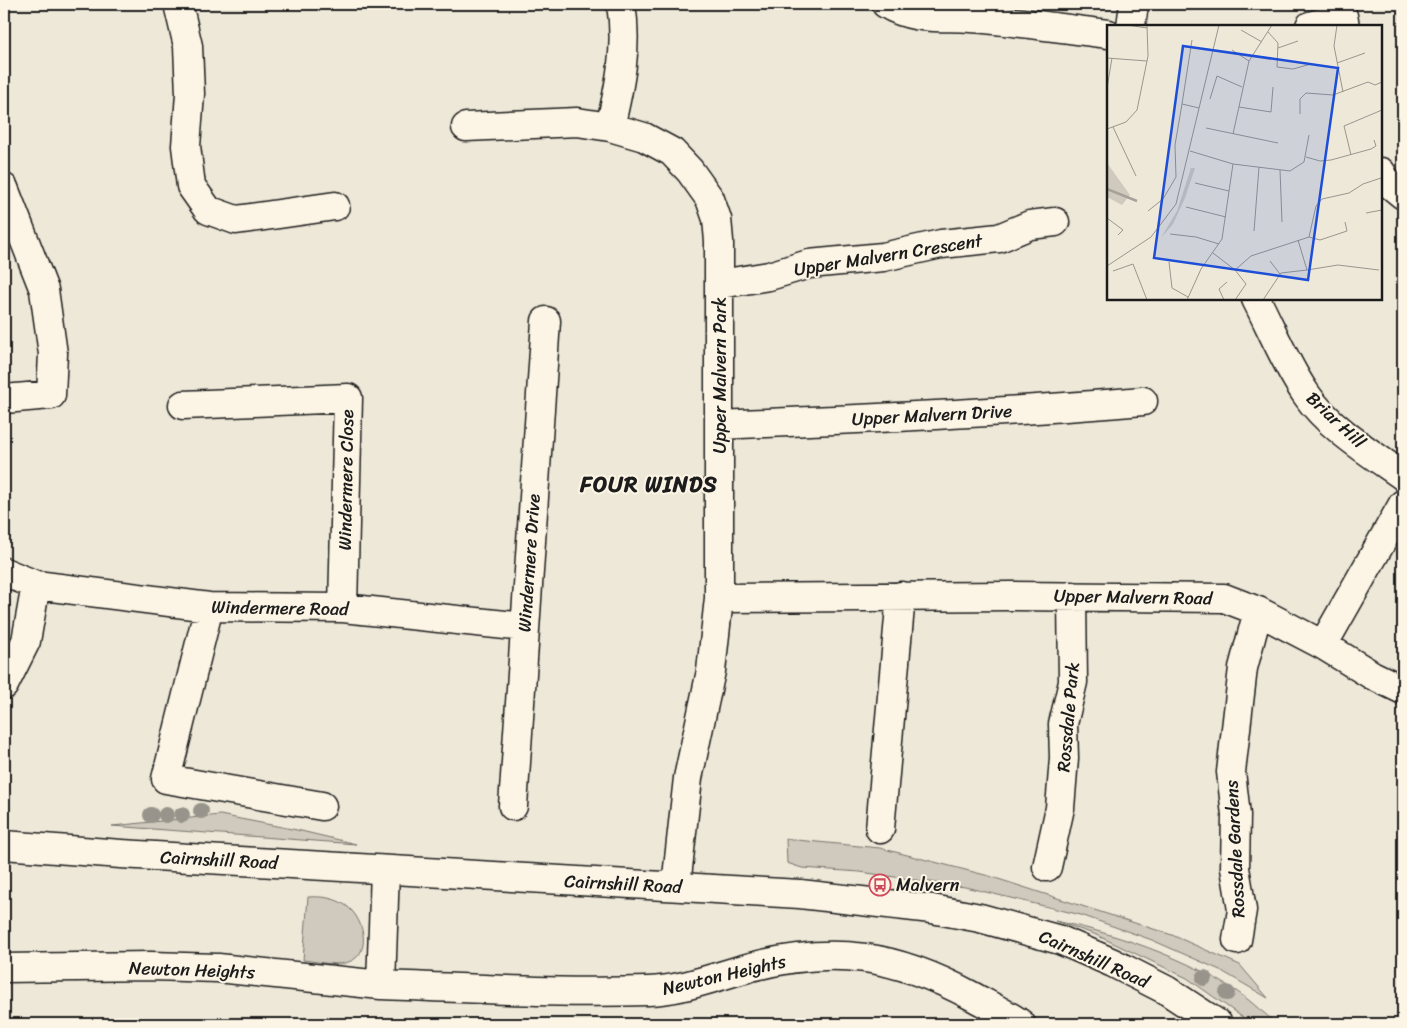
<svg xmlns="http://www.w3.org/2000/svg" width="1407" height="1028" viewBox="0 0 1407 1028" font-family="Sriracha,sans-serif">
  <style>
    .green { fill: #cfcabd; stroke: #76736c }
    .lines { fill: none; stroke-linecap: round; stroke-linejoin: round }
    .minor-casing { stroke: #1c1c1c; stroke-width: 31 }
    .tertiary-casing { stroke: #1c1c1c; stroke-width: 31 }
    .minor { stroke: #fcf5e5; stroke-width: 28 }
    .tertiary { stroke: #fcf5e5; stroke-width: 28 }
    .tree { fill: #98948b }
    .labels { text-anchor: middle; stroke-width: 4; stroke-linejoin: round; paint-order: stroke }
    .street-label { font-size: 18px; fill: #1c1c1c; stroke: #fcf5e5 }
    .poi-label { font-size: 18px; fill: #1c1c1c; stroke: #fcf5e5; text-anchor: start }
    .district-label { font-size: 22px; font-weight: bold; letter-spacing: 1px; fill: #1c1c1c; stroke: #fcf5e5 }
    .inset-river { fill: none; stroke: #a7a299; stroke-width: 2.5 }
    .inset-road { fill: none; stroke: #9a968d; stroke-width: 1 }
    .view { fill: #1d4ed8; fill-opacity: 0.15; stroke: #1d4ed8; stroke-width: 2.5 }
    .inset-edge { fill: none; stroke: #1c1c1c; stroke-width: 2.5 }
  </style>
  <rect width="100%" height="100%" fill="#eee8d9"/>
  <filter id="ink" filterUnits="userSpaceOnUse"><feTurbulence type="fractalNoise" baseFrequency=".02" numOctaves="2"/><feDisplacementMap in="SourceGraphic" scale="10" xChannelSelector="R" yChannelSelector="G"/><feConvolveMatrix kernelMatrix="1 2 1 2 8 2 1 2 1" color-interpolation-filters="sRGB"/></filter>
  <g filter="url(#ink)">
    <path class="green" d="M220,815L297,830L356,844L112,826Z
      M786,839L880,848L989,876L1172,935L1240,965L1268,998L1220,970L1152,940L1081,915L965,887L860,872L802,868L787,863Z
      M308,897C322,896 337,898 348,907C365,921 373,957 345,963C333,966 315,961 303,960Z
      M1055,921C1117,933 1212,966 1258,1008C1264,1013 1271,1018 1275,1024H1252L1187,978L1094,934Z"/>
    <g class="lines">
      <g class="minor-casing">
        <path id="minor" d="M178,4L188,46L190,94L186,146L191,186L208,210L236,220L335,206
          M886,4C913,21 940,16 971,18C1017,21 1063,29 1108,34
          M1131,26L1134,4
          M1310,26L1343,16L1345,26
          M466,127L577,122L610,127L644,137L672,152L690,171L710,199L717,219L719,241V598L711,671L688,778L676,886
          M610,127C620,85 628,47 621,4
          M1381,172L1387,182L1403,195
          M4,188L44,290L53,354L51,395L4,399
          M720,284L769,276L809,264L883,257L941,244L999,238L1030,225L1055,222
          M1256,299C1272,330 1286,365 1306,394C1328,427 1372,454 1403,476
          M183,405L348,398L343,608
          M720,425C861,419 1002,413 1143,401
          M4,572L36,585L209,607L343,608L525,627
          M719,598L1012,596L1224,598L1258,611L1323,645L1372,675L1403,690
          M209,607L166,779L322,806
          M1323,645L1403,504
          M4,685L26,641L36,585
          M513,806L546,321
          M880,829L901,596
          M1047,867L1060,808L1064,758L1063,724L1073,682L1072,596
          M385,870L381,985C469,988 559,994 648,991C683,990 717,976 751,967C835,945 896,955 972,996C988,1005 1006,1013 1021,1024
          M1237,940L1242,910L1235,868L1236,815L1231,772L1243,668L1258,611
          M4,968L151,966L218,968L381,985"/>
      </g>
      <g class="tertiary-casing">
        <path id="tertiary" d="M4,845L121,854L800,894L932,909L980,918L1060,940L1113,963L1166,990L1218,1024"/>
      </g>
      <use href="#minor" class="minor"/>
      <use href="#tertiary" class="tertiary"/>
    </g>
    <g class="tree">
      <circle cx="201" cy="811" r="8"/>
      <circle cx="151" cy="815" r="8"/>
      <circle cx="166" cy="815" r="8"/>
      <circle cx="182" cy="815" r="8"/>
      <circle cx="1204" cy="978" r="8"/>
      <circle cx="1227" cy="993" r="8"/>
    </g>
  </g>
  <defs>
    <g id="bus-ring" transform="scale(1.125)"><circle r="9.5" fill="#fcf5e5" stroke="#d1495b" stroke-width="1.5"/><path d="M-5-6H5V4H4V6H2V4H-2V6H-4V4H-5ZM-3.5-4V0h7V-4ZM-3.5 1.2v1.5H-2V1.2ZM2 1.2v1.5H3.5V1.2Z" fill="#d1495b"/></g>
  </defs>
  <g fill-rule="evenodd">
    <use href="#bus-ring" x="880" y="885"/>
  </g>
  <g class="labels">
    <g class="street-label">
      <text transform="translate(888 255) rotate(-9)" y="6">Upper Malvern Crescent</text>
      <text transform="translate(720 375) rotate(-90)" y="6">Upper Malvern Park</text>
      <text transform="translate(932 415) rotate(-3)" y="6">Upper Malvern Drive</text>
      <text transform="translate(1336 420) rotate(43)" y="6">Briar Hill</text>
      <text transform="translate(346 480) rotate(-89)" y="6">Windermere Close</text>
      <text transform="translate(529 563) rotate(-86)" y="6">Windermere Drive</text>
      <text transform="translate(1133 597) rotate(1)" y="6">Upper Malvern Road</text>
      <text transform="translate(280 608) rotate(1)" y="6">Windermere Road</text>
      <text transform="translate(1068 717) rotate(-85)" y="6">Rossdale Park</text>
      <text transform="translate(1235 849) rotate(-93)" y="6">Rossdale Gardens</text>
      <text transform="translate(219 860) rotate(3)" y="6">Cairnshill Road</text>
      <text transform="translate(623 884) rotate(3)" y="6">Cairnshill Road</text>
      <text transform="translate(1094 959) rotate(24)" y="6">Cairnshill Road</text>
      <text transform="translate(192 970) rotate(2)" y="6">Newton Heights</text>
      <text transform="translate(724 975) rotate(-13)" y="6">Newton Heights</text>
    </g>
    <g class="poi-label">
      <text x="896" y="891">Malvern</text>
    </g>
    <g class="district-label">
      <text x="649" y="492">FOUR WINDS</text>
    </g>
  </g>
  <g transform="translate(1107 25)">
    <rect width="275" height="275" fill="#eee8d9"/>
    <path d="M0,138L23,170L15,180L0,172ZM84,143H88L78,173L66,199L54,213L70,186Z" fill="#cfcabd"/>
    <path class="inset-river" d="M0,164L30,176"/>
    <path class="inset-road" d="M20,0L40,3M230,0L227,21L236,67M134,5L155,17M161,7L171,18L170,42L186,44L204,39M171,23L191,16M125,25L142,36M0,33L40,36M230,38L258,28M0,63L5,33M103,74L110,51L135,62M75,79L85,15M132,82L164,87L166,62M193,89V74L199,68L226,70L261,57L268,60L275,57M6,102L29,151M99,103L171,118M0,104L19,97L30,85L41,31L40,0M126,109L142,36L165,0M83,126L126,139L183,146L197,137L202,110M244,130L237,101L275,85M199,132L213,136L224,135L264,124L269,121L267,115M173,145L175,197M88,158L122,166M79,182L119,192M41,186L56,174L69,152L68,120L75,79L92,83M259,188L275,185M0,193L16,205L11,210M147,206L152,142M63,209L89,212L112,219M202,212L213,215L240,206L238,197M106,228L128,245L139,259L128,275M163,236L173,249M62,237L65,263L81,272M0,241L44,212L69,179L112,0M128,245L144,231L202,212L209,181L215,174L242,168L256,159L274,153M200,245L231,240L272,245M6,246L26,239L40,275M80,275L94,244L115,214L126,139M117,275L112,264L120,257M156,275L174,248L200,245L191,215"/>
    <path class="view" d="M76,21L231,43L201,255L47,233Z"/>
    <rect width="275" height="275" class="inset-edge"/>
  </g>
  <rect width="1407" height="1028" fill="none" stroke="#fcf5e5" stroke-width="20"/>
  <rect x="10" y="10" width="1387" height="1008" fill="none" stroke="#1c1c1c" stroke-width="2" filter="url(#ink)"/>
</svg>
